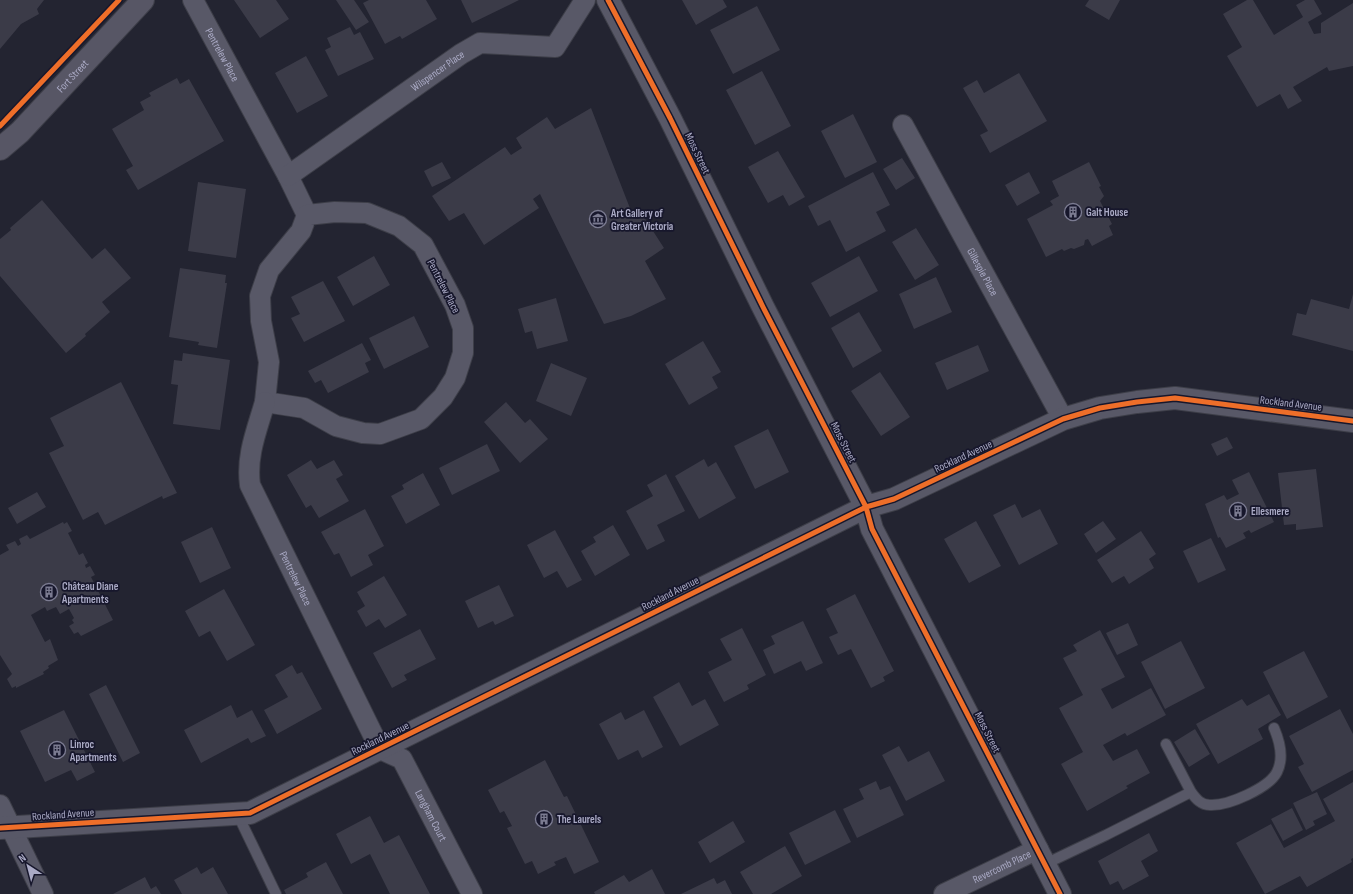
<svg xmlns="http://www.w3.org/2000/svg" width="1353" height="894" viewBox="0 0 1353 894" font-family="'Sofia Sans Condensed',sans-serif">
  <style>
    .building { fill: #3b3b48 }
    .lines { fill: none; stroke-linecap: round; stroke-linejoin: round }
    .service-casing { stroke: #3d3e48; stroke-width: 12 }
    .minor-casing { stroke: #3d3e48; stroke-width: 22 }
    .tertiary-casing { stroke: #3d3e48; stroke-width: 24 }
    .secondary-casing { stroke: #3d3e48; stroke-width: 24 }
    .service { stroke: #585867; stroke-width: 10 }
    .minor { stroke: #585867; stroke-width: 20 }
    .tertiary { stroke: #585867; stroke-width: 22 }
    .secondary { stroke: #575665; stroke-width: 22 }
    .cycleway-casing { stroke: #17172c; stroke-width: 8 }
    .cycleway { stroke: #ee6e29; stroke-width: 5 }
    .labels { text-anchor: middle; stroke-width: 3.5; stroke-linejoin: round; paint-order: stroke }
    .street-label { font-size: 11px; fill: #aaaac5; stroke: #17172c }
    .poi-label { font-size: 11px; font-weight: bold; fill: #aaaac5; stroke: #17172c; text-anchor: start }
  </style>
  <rect width="100%" height="100%" fill="#232431"/>
  <path class="building" d="M0,0H44L37,9L39,14L21,24L0,49Z
    M234,0H276L289,19L260,38Z
    M336,0H354L369,22L356,30Z
    M369,0H426L437,19L402,39L400,36L385,44L363,3Z
    M461,0H519L472,23Z
    M682,0H723L727,7L696,25Z
    M1089,0H1120L1109,20L1085,6Z
    M1247,0H1253L1274,35L1303,17L1296,5L1305,0H1314L1322,14L1308,22L1314,34L1321,33V23L1353,3V66L1329,71L1327,67L1293,87L1302,101L1288,109L1280,94L1257,107L1227,56L1242,47L1223,14Z
    M757,6L780,50L733,74L710,30Z
    M350,27L354,35L360,32L374,59L338,76L325,50L331,47L327,38Z
    M306,56L328,96L297,113L275,73Z
    M762,71L791,126L755,145L726,90Z
    M1019,73L1047,121L990,153L980,135L988,131L963,88L977,80L984,93Z
    M177,78L180,84L189,79L224,141L138,190L126,170L133,166L112,129L144,110L140,102L151,96L149,93Z
    M591,108L633,216L640,211L664,248L645,261L666,299L631,316L604,324L540,194L533,199L539,208L484,245L464,213L449,221L432,196L505,147L511,155L522,148L516,138L547,117L555,129Z
    M853,114L877,162L845,178L821,131Z
    M778,151L805,197L789,206L783,195L768,203L748,167Z
    M902,158L915,178L896,190L883,169Z
    M442,162L451,178L432,187L424,171Z
    M1089,162L1101,186L1099,187L1104,196L1100,201L1112,224L1109,226L1113,235L1092,246L1088,239L1085,240L1084,245L1074,249L1071,248L1064,251L1062,249L1046,257L1027,219L1053,205L1050,201L1059,196L1052,181Z
    M873,172L890,205L876,212L886,231L846,252L830,220L818,226L808,206Z
    M1029,172L1040,193L1017,206L1005,185Z
    M198,182L246,189L236,258L188,251Z
    M42,200L92,259L105,248L131,278L102,302L110,312L85,334L86,336L66,353L0,276V239L11,230L10,228Z
    M916,228L939,265L915,280L892,242Z
    M374,256L390,285L353,306L337,277Z
    M859,256L878,291L830,317L811,283Z
    M180,268L226,275L225,283H227L217,348L198,345L199,342L169,337Z
    M936,277L952,312L914,329L899,294Z
    M323,281L345,321L304,342L291,318L300,314L291,297Z
    M1353,294V351L1292,335L1297,313L1306,315L1311,299L1349,309Z
    M556,298L568,341L537,349L532,331L525,333L518,309Z
    M859,312L882,351L853,368L831,328Z
    M414,316L429,347L384,369L369,338Z
    M703,341L721,372L712,377L718,388L689,405L665,364Z
    M362,343L371,360L365,363L369,372L328,393L321,380L315,383L308,371Z
    M978,345L989,371L947,390L935,363Z
    M183,353L230,360L220,430L173,424L178,385L171,384L174,360L182,361Z
    M551,363L587,378L571,416L536,401Z
    M880,372L910,417L881,436L851,391Z
    M121,382L177,493L163,499L162,496L105,525L98,512L83,520L49,453L64,446L50,418Z
    M506,402L525,423L530,419L548,439L520,463L484,422Z
    M768,429L789,472L755,489L734,446Z
    M1227,437L1233,448L1217,456L1211,444Z
    M487,444L500,471L452,495L439,468Z
    M704,459L708,467L716,462L736,498L699,519L675,476Z
    M311,460L317,469L334,460L343,475L336,479L349,501L319,518L311,505L306,508L287,475Z
    M1316,469L1323,527L1296,530V524L1284,525L1278,473Z
    M1249,472L1274,522L1251,533L1249,530L1243,533L1246,538L1226,548L1220,537L1218,538L1205,504L1224,495L1227,500L1239,494L1232,480Z
    M423,473L440,505L406,524L391,496L404,489L402,485Z
    M666,474L685,511L657,525L665,541L647,550L626,511L653,496L647,485Z
    M37,492L46,507L17,524L8,508Z
    M1015,504L1022,518L1040,509L1058,544L1019,565L993,515Z
    M365,509L384,546L368,555L373,565L351,577L339,553L334,555L321,532Z
    M976,521L1001,566L969,583L944,539Z
    M1103,521L1116,539L1096,553L1084,534Z
    M63,522L64,524L67,522L72,531L68,533L79,555L83,553L88,563L85,565L86,568L90,566L95,575L91,577L113,620L81,636L78,632L74,634L69,626L74,623L72,620L74,618L69,609L60,614L56,607L47,611L45,607L31,615L45,642L50,639L58,660L48,666L49,668L43,672L44,674L16,688V686L12,688L7,679L12,674L0,655V555L9,550L6,545L15,541L18,546L21,544L19,539L27,535L30,539Z
    M613,525L630,555L595,576L581,551L596,542L593,537Z
    M212,527L231,568L200,583L181,542Z
    M555,530L582,580L567,588L557,571L544,578L527,545Z
    M1141,531L1156,554L1149,559L1154,568L1129,584L1124,576L1112,583L1097,560Z
    M1211,538L1226,570L1198,583L1183,551Z
    M384,576L407,615L385,628L379,619L366,627L357,611L365,606L357,592Z
    M499,585L514,616L495,625L493,621L478,628L465,601Z
    M224,589L255,645L227,661L210,631L199,637L185,611Z
    M855,594L894,671L883,677L885,681L871,688L851,649L838,655L829,637L838,633L826,609Z
    M803,621L823,663L806,671L801,661L774,674L763,650L775,644L771,636Z
    M1128,623L1138,645L1117,655L1106,633Z
    M742,628L766,675L747,685L749,689L724,702L708,672L732,660L720,639Z
    M420,629L436,659L404,675L407,680L392,688L373,653Z
    M1100,630L1125,677L1101,689L1112,709L1151,688L1166,715L1127,736L1125,733L1103,745L1113,761L1137,749L1150,773L1126,786L1128,788L1087,811L1061,764L1083,752L1059,708L1083,695L1063,658L1077,651L1073,645Z
    M1181,641L1205,688L1165,709L1141,662Z
    M1304,651L1328,697L1287,719L1263,672Z
    M292,665L297,674L302,672L322,709L277,734L264,710L288,697L275,675Z
    M679,682L692,706L705,699L719,725L680,746L653,697Z
    M106,685L140,753L123,762L89,694Z
    M1269,694L1281,715L1258,729L1263,739L1218,764L1196,724L1242,699L1247,706Z
    M231,705L237,718L252,710L266,736L251,743L248,738L201,763L184,730Z
    M1340,709L1353,734V770L1312,792L1298,767L1304,764L1289,736Z
    M64,710L95,772L77,781L71,770L45,782L20,731Z
    M644,710L663,747L642,758L638,750L618,760L599,724L621,712L625,720Z
    M1195,729L1210,754L1189,767L1174,742Z
    M899,746L908,762L929,751L945,781L906,801L882,755Z
    M545,760L564,797L567,796L599,862L574,874L566,857L554,862L556,865L538,874L532,861L525,864L507,828L512,826L504,811L500,813L488,790Z
    M876,781L880,790L890,786L904,815L857,838L843,809L864,799L859,789Z
    M1353,782V858L1351,859L1352,862L1307,887L1300,876L1265,894L1236,843L1271,824L1284,848L1335,821L1323,799Z
    M1317,792L1327,814L1313,821L1315,825L1306,830L1293,803Z
    M1292,808L1303,830L1283,841L1271,819Z
    M835,810L851,842L805,865L789,833Z
    M370,816L384,843L399,835L430,894H390L370,854L351,864L336,834Z
    M733,821L745,842L710,863L698,842Z
    M1149,833L1158,851L1141,861L1149,876L1123,890L1118,881L1110,885L1098,861Z
    M785,846L802,876L771,894H753L740,872Z
    M326,862L343,894H286L284,890L308,877L306,873Z
    M197,867L201,874L213,867L228,894H182L174,880Z
    M652,869L665,894H595L594,892L624,875L629,882Z
    M145,877L151,889L156,886L161,894H113Z
    M714,878L717,884L725,880L732,894H681Z"/>
  <g class="lines">
    <g class="service-casing">
      <path id="service" d="M1166,744L1191,792
        M237,813L276,894
        M1045,864L1106,835L1191,792C1196,799 1201,805 1210,805C1228,806 1269,788 1277,772C1284,758 1280,742 1274,728"/>
    </g>
    <g class="minor-casing">
      <g id="minor">
        <path id="s1" d="M193,0L288,176L307,215"/>
        <path id="s2" d="M903,125L1063,419"/>
        <path id="s3" d="M288,176L461,54L480,43L555,47L585,0"/>
        <path d="M335,212L367,213L399,226L423,245L455,305L463,328V353L455,378L443,397L421,419L380,434L363,433L336,426L304,408L265,402L269,362L261,321L260,296L269,270L301,231L307,215Z"/>
        <path id="s4" d="M265,402C257,430 246,455 250,485L380,749L402,759L472,894"/>
        <path d="M0,805L43,894"/>
        <path id="s5" d="M944,894L1038,849"/>
      </g>
    </g>
    <g class="tertiary-casing">
      <path id="tertiary" d="M608,0L670,118L763,307L866,507L872,529L1060,894
        M0,828L250,813L866,507L894,499L1063,419L1100,408L1137,402L1175,398L1353,421"/>
    </g>
    <g class="secondary-casing">
      <g id="secondary">
        <path id="s6" d="M0,149L20,132L143,0"/>
      </g>
    </g>
    <use href="#service" class="service"/>
    <use href="#minor" class="minor"/>
    <use href="#tertiary" class="tertiary"/>
    <use href="#secondary" class="secondary"/>
    <g class="cycleway-casing">
      <path id="cycleway" d="M608,0L670,118L763,307L866,507L872,529L1060,894
        M0,126L119,0
        M0,828L250,813L866,507L894,499L1063,419L1100,408L1137,402L1175,398L1353,421"/>
    </g>
    <use href="#cycleway" class="cycleway"/>
  </g>
  <defs>
    <g id="building-ring" transform="scale(0.9)"><circle r="9.5" fill="#17172c" stroke="#7b7b91" stroke-width="1.5"/><path d="M-4-6H4V6H1V3H-1V6H-4ZM-2.5-4.3h1.7v1.8h-1.7ZM.8-4.3h1.7v1.8H.8ZM-2.5-1h1.7V.8h-1.7ZM.8-1h1.7V.8H.8Z" fill="#7b7b91"/></g>
    <g id="museum-ring" transform="scale(0.9)"><circle r="9.5" fill="#17172c" stroke="#7b7b91" stroke-width="1.5"/><path d="M0-6L6-3V-2H-6V-3ZM-5-1h2V3h-2ZM-1-1h2V3h-2ZM3-1h2V3H3ZM-6 4H6V6H-6Z" fill="#7b7b91"/></g>
  </defs>
  <g fill-rule="evenodd">
    <use href="#building-ring" x="1073" y="212"/>
    <use href="#museum-ring" x="598" y="219"/>
    <use href="#building-ring" x="1238" y="511"/>
    <use href="#building-ring" x="49" y="592"/>
    <use href="#building-ring" x="57" y="750"/>
    <use href="#building-ring" x="544" y="819"/>
  </g>
  <g class="labels">
    <g class="street-label">
      <text dy="4" stroke="none"><textPath href="#s1" startOffset="62">Pentrelew Place</textPath></text>
      <text dy="4" stroke="none"><textPath href="#s3" startOffset="183">Wilspencer Place</textPath></text>
      <text dy="4" stroke="none"><textPath href="#s6" startOffset="103">Fort Street</textPath></text>
      <text transform="translate(698 153) rotate(64)" y="4">Moss Street</text>
      <text dy="4" stroke="none"><textPath href="#s2" startOffset="167">Gillespie Place</textPath></text>
      <text transform="translate(444 286) rotate(63)" y="4">Pentrelew Place</text>
      <text transform="translate(1291 403) rotate(7)" y="4">Rockland Avenue</text>
      <text transform="translate(844 442) rotate(63)" y="4">Moss Street</text>
      <text transform="translate(963 456) rotate(-25)" y="4">Rockland Avenue</text>
      <text dy="4" stroke="none"><textPath href="#s4" startOffset="189">Pentrelew Place</textPath></text>
      <text transform="translate(670 593) rotate(-27)" y="4">Rockland Avenue</text>
      <text transform="translate(988 732) rotate(63)" y="4">Moss Street</text>
      <text transform="translate(380 738) rotate(-26)" y="4">Rockland Avenue</text>
      <text transform="translate(63 814) rotate(-4)" y="4">Rockland Avenue</text>
      <text dy="4" stroke="none"><textPath href="#s4" startOffset="467">Langham Court</textPath></text>
      <text dy="4" stroke="none"><textPath href="#s5" startOffset="64">Revercomb Place</textPath></text>
    </g>
    <g class="poi-label">
      <text x="1086" y="216">Galt House</text>
      <text x="611" y="217">Art Gallery of<tspan x="611" dy="13">Greater Victoria</tspan></text>
      <text x="1251" y="515">Ellesmere</text>
      <text x="62" y="590">Château Diane<tspan x="62" dy="13">Apartments</tspan></text>
      <text x="70" y="748">Linroc<tspan x="70" dy="13">Apartments</tspan></text>
      <text x="557" y="823">The Laurels</text>
    </g>
  </g>
  <g transform="translate(28 866) rotate(324)" stroke="#17172c" stroke-width="3" paint-order="stroke">
  <path d="M0-3L7 15L0 10L-7 15Z" fill="#aaaac5"/>
  <text y="-6" font-size="11" font-weight="bold" text-anchor="middle" fill="#aaaac5">N</text>
  </g>
</svg>
